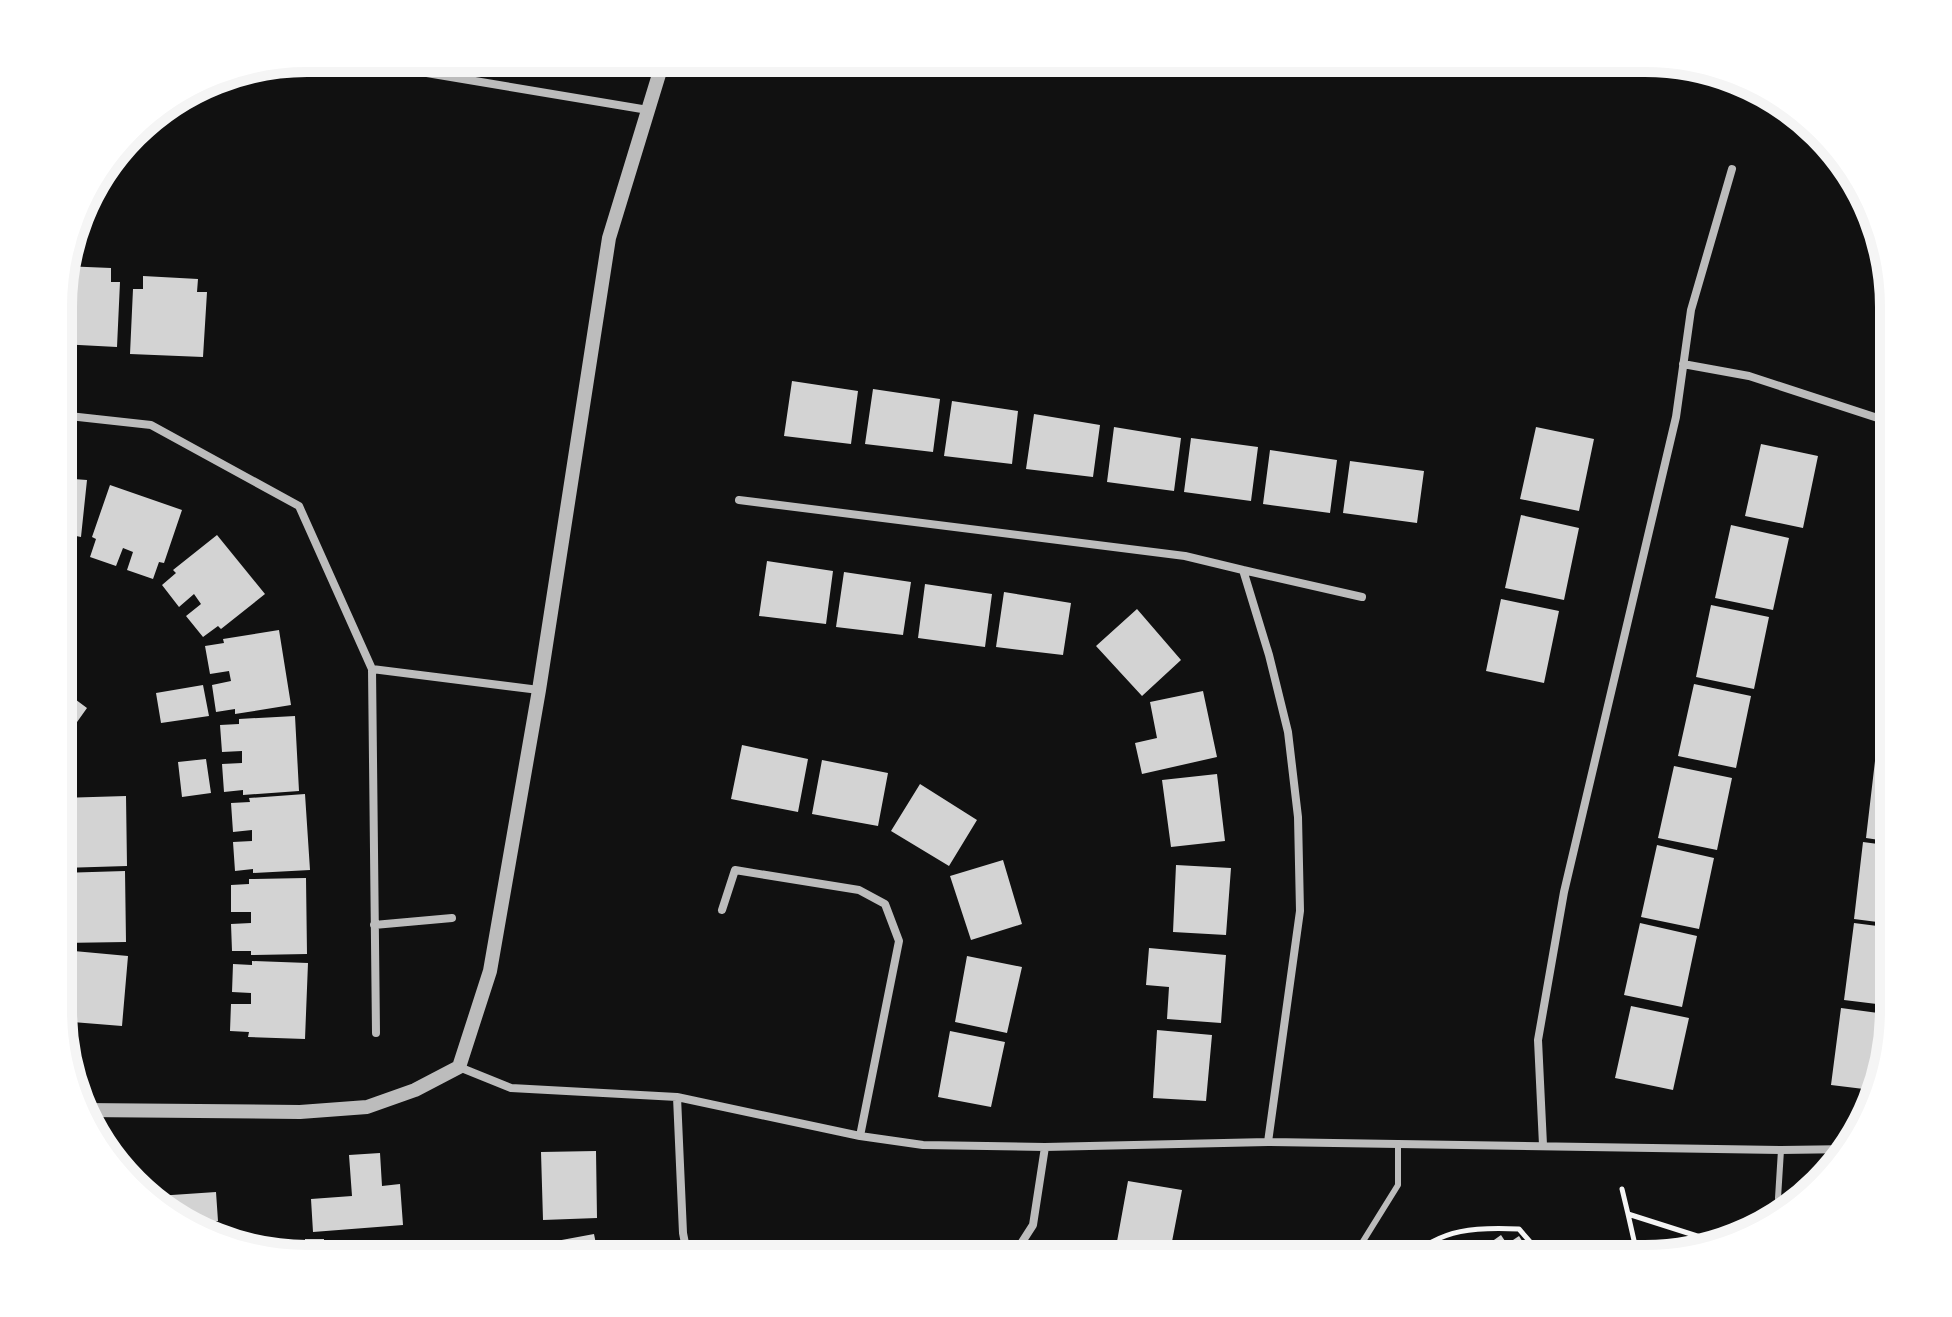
<svg xmlns="http://www.w3.org/2000/svg" width="1952" height="1317" viewBox="0 0 1952 1317" font-family="Signika,sans-serif">
  <style>
    .building { fill: #d3d3d3 }
    .lines { fill: none; stroke-linecap: round; stroke-linejoin: round }
    .path { stroke: #f5f5f5; stroke-width: 5 }
    .service { stroke: #bcbcbc; stroke-width: 6 }
    .minor { stroke: #bcbcbc; stroke-width: 8 }
    .tertiary { stroke: #bcbcbc; stroke-width: 14 }
    .rim { fill: none; stroke: #f5f5f5; stroke-width: 10 }
  </style>
  <rect width="100%" height="100%" fill="#111"/>
  <path class="building" d="M63,266L111,268V282H120L117,347L60,344V275Z
    M143,276L198,279L197,292H207L203,357L130,354L133,289H143Z
    M792,381L858,391L851,444L784,436Z
    M873,389L940,399L933,452L865,444Z
    M952,401L1018,411L1012,464L944,456Z
    M1034,414L1100,425L1093,477L1026,469Z
    M1114,427L1181,438L1174,491L1107,482Z
    M1536,427L1594,439L1579,511L1520,499Z
    M1191,438L1258,447L1251,501L1184,492Z
    M1761,444L1818,456L1803,528L1745,516Z
    M1270,450L1337,460L1330,513L1263,504Z
    M1350,461L1424,471L1417,523L1343,513Z
    M60,478L87,480L81,537L76,536L75,555L60,553Z
    M110,485L182,510L164,563L159,562L153,579L127,570L133,552L123,548L116,566L90,557L96,539L92,537Z
    M1521,515L1579,528L1564,600L1505,588Z
    M1731,525L1789,538L1773,610L1715,598Z
    M217,535L265,594L221,629L218,626L203,637L186,616L201,604L194,594L179,607L162,585L176,573L173,570Z
    M767,561L833,571L826,624L759,616Z
    M844,572L911,582L903,635L836,627Z
    M925,584L992,594L985,647L918,638Z
    M1004,592L1071,603L1063,655L996,647Z
    M1501,599L1559,611L1544,683L1486,671Z
    M1892,601H1893V674L1883,673Z
    M1711,605L1769,617L1754,689L1696,677Z
    M1137,609L1181,660L1142,696L1096,646Z
    M279,630L291,705L235,714V709L216,712L212,685L231,681L229,671L210,674L205,646L224,643L223,639Z
    M1886,678L1893,679V757L1876,754Z
    M1694,684L1751,696L1736,768L1678,756Z
    M203,685L209,716L161,723L156,693Z
    M60,688L87,708L60,746Z
    M1203,691L1217,757L1142,774L1135,743L1157,738L1150,702Z
    M295,716L299,791L243,795V790L224,792L222,764L242,763V751L222,752L220,725L239,724V719Z
    M742,745L808,759L798,812L731,799Z
    M206,759L211,793L182,797L178,762Z
    M822,760L888,773L878,826L812,814Z
    M1875,761L1893,764V842L1866,838Z
    M1674,766L1732,778L1717,850L1658,838Z
    M1217,774L1225,841L1171,847L1162,780Z
    M920,784L977,820L949,866L891,831Z
    M305,794L310,870L253,873V869L235,871L233,842L252,841V830L233,832L231,803L250,802L249,798Z
    M126,796L127,866L62,868L60,798Z
    M1863,842L1893,846V924L1854,919Z
    M1657,845L1714,858L1699,929L1641,917Z
    M1003,860L1022,924L971,940L950,876Z
    M1176,865L1231,868L1226,935L1173,932Z
    M125,871L126,942L61,943L60,873Z
    M306,878L307,954L251,955V951H232L231,924L251,923V912H231V885L249,884V879Z
    M1640,923L1697,936L1682,1007L1624,995Z
    M1854,923L1893,928V1006L1844,1000Z
    M1149,948L1226,955L1221,1023L1167,1019L1169,987L1146,985Z
    M63,950L128,956L122,1026L60,1021Z
    M967,956L1022,967L1007,1033L955,1022Z
    M252,961L308,963L305,1039L248,1037L249,1032L230,1031L231,1004H251V993L232,992L233,964L252,965Z
    M1631,1006L1689,1018L1673,1090L1615,1078Z
    M1841,1008L1893,1015V1026L1872,1090L1831,1085Z
    M1157,1030L1212,1035L1206,1101L1153,1098Z
    M950,1031L1005,1042L991,1107L938,1097Z
    M596,1151L597,1218L543,1220L541,1152Z
    M380,1153L382,1186L400,1184L403,1225L313,1232L311,1199L352,1196L349,1155Z
    M1128,1181L1182,1190L1169,1257L1116,1247Z
    M216,1192L218,1221L182,1224L168,1217L157,1205V1196Z
    M218,1223L219,1242L184,1225Z
    M594,1234L599,1259H542L540,1244Z
    M1501,1235L1507,1244L1519,1236L1534,1259H1467Z
    M305,1239H324V1259H305Z
    M1449,1240L1459,1259H1428L1425,1253Z"/>
  <g class="lines">
    <path class="path" d="M1622,1189L1628,1214L1716,1242
      M1628,1214L1638,1258
      M1410,1259C1439,1228 1479,1227 1519,1229L1545,1259"/>
    <path class="service" d="M1781,1215L1778,1198L1781,1150
      M1352,1259L1398,1185V1143"/>
    <path class="minor" d="M337,58L648,110
      M1683,364L1749,376L1893,423
      M60,415L151,425L299,506L372,669L376,1033
      M739,500L1185,556L1243,570L1269,655L1288,732L1298,817L1300,911L1268,1142
      M1243,570L1362,597
      M372,669L539,690
      M722,910L735,870L859,890L885,904L899,941L860,1136
      M374,925L452,918
      M459,1067L511,1088L677,1097L860,1136L923,1145L1045,1147L1268,1142L1781,1150L1852,1149
      M677,1097L683,1233L688,1259
      M1543,1145L1538,1040L1564,892L1676,417L1691,310L1732,169
      M1011,1259L1033,1225L1045,1147"/>
    <path class="tertiary" d="M83,1110L300,1112L367,1107L415,1090L459,1067L490,971L539,690L609,238L664,58"/>
  </g>
  <path d="M0 0H1952V1317H0ZM307 72H1645A235 235 0 0 1 1880 307V1010A235 235 0 0 1 1645 1245H307A235 235 0 0 1 72 1010V307A235 235 0 0 1 307 72Z" fill="#fff" fill-rule="evenodd"/>
  <path class="rim" d="M307 72H1645A235 235 0 0 1 1880 307V1010A235 235 0 0 1 1645 1245H307A235 235 0 0 1 72 1010V307A235 235 0 0 1 307 72Z"/>
</svg>
